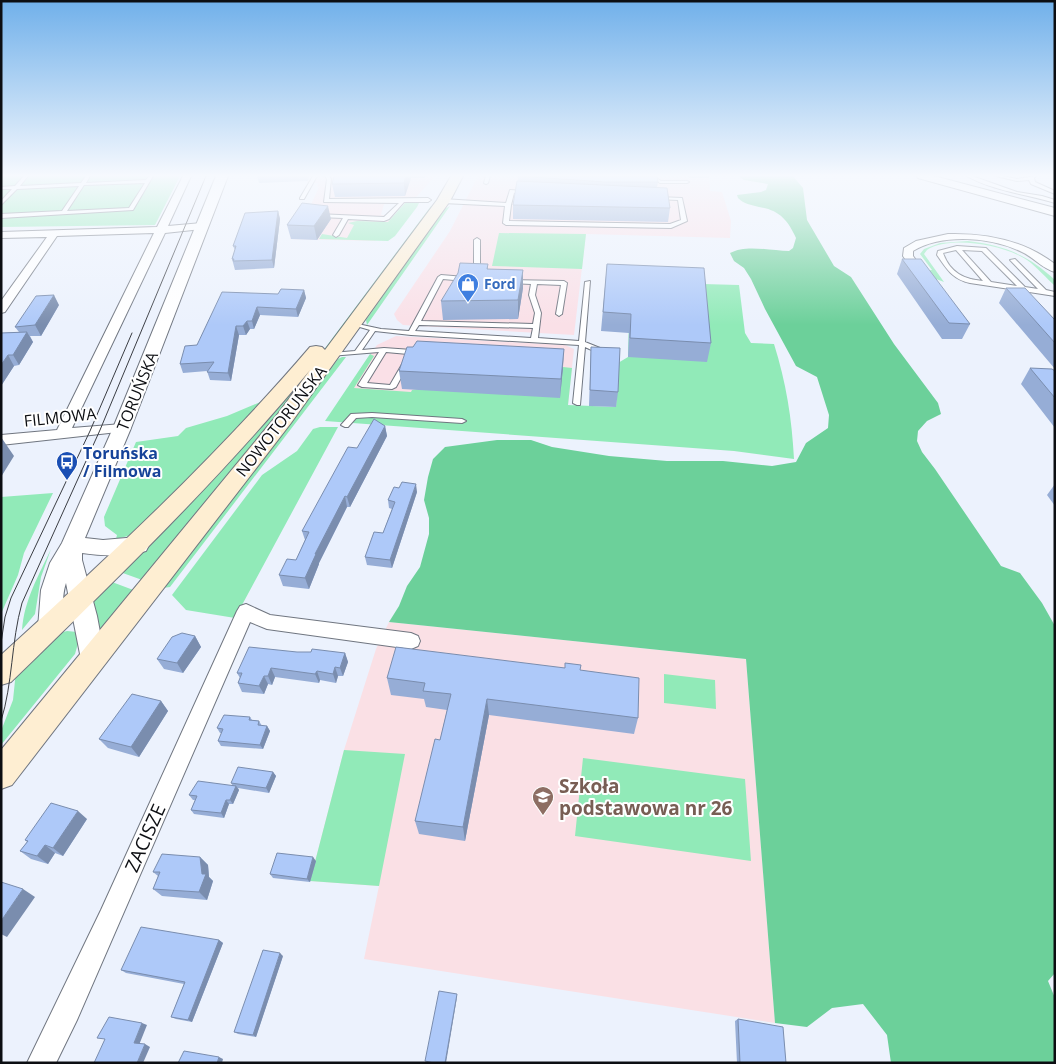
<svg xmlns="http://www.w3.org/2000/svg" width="1056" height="1064" viewBox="0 0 1056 1064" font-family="'Open Sans',sans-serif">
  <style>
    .commercial { fill: #fae0e7 }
    .education { fill: #fae0e5 }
    .green { fill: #91eab8 }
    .forest { fill: #6cd09a }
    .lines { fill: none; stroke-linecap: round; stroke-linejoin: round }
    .service-casing { stroke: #707680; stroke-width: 2 }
    .minor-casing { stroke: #707680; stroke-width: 2 }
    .tertiary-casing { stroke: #707680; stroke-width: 2 }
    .secondary-casing { stroke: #707680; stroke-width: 2 }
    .service { fill: #fff; fill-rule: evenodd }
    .minor { fill: #fff; fill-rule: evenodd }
    .tertiary { fill: #fff; fill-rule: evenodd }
    .secondary { fill: #feeed2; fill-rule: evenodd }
    .tram { stroke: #3a3d43; stroke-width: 1 }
    .wall { fill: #96add6 }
    .shaded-wall { fill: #7a8dae }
    .building { fill: #aec9f9; stroke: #7a8dae }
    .labels { text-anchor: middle; stroke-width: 4; stroke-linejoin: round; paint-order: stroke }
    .far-shop-label { font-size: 14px; font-weight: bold; fill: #366cbe; stroke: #fff; text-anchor: start }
    .street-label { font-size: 16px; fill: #0c0e12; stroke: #fff }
    .transit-label { font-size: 16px; font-weight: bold; fill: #164399; stroke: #fff; text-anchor: start }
    .near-education-label { font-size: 19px; font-weight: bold; fill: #785e54; stroke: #fff; text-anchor: start }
    .near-street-label { font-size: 19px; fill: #0c0e12; stroke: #fff }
  </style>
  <rect width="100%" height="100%" fill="#ecf2fd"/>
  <path class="commercial" d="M309,176H435L410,204H384L381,215L396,216L375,241L290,239L307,213L319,187H317L318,183H307Z
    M478,176H709L710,191L722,192L731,221L730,238L586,234L574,335L403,325L397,320L394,314L450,231Z
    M396,336L565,345L574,349L568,405L345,393L377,345Z"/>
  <path class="education" d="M389,622L746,659L775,1023L364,959L379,886L310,881L344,750L376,649Z"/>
  <path class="green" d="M1,176H180L155,225L1,227Z
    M414,201L419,203L417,207L395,236L388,241L319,239L322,234L347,238L354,225L348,223L357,221L388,222L405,203Z
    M431,206L433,207L265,431L145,581L120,572L308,371Z
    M450,206L367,325L366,320L443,210Z
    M499,233L586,234L582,269L492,266Z
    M968,241C1004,245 1028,255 1055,280V286C1046,278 1037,267 1027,260C1005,245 950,235 927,250L924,254L944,282L923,274L920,271L932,270L920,254L924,249L940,243Z
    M630,282L739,285L745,333L751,343L774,344C786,382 792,419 794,459L734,451L325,421L370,354L374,356L354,388L411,392L412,390L563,367L572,368L568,405L616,407L618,363L628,357Z
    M342,357H346L170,587L163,588L338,359Z
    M265,400L145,528L128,536L116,539L117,535L105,526L104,517L136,442L178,436L186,428L227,416Z
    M320,427H338L235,618L186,610L172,595L262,475L297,451L313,429Z
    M53,493L24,553L18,575L1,614V497Z
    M51,549L41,577L35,614L22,630C24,600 39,575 51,549Z
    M112,582L136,591L97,634L98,621L90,603Z
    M67,631L77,632L79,640L75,654L1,745V731L13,700L16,671L60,633Z
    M664,674L715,680L716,709L664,703Z
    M344,750L405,754L379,886L310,881Z
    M583,758L745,779L751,861L575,836Z"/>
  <path class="forest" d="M738,176H793L803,188L807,220L834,266L851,277L894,344L938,403L941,414L927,421L918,431L917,441L922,452L935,469L1001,566L1020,573L1042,603L1055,626V973L1048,981L1055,998V1063H891L887,1035L863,1004L832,1008L807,1027L775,1023L746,659L389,622L399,606L407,586L420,567L429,534V518L424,500L428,477L433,459L445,447L497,440H531L552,447L609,456L667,461H723L772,466L796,462L806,443L828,428L829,415L817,377L796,366L765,309L751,279L744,268L734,261L730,253C746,244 771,251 789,251L793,248L796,238C788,220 779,210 759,207C751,205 744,204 738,198L737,195L761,192L766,190L768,184L744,180Z"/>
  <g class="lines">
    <g class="service-casing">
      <path id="service" d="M24,176H28L20,186L81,183L86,176H90L86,183L146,180L149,176H153L133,210L1,218V214L62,211L79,186L17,189L1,205V201L12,189H1V187L15,186ZM145,183L129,208L67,211L84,185Z
        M313,176H317L304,199H300V198Z
        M325,176H329L331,179L329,199L428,198L431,200L428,202H404L389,219L384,221L348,219L339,235L336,237L333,235L343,218L319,217L316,215L317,214L384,217L399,203L324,202L327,179Z
        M486,176H490L488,183L486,184L484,183Z
        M648,176H653L661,181H687L689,182L687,183H660Z
        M967,176H972L1017,192L1042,196L1055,200V203C1026,194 993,191 967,176Z
        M996,176H1003L1017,179L1036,176L1034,178L1035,182L1055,191V194L1031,184L1029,180L1017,181Z
        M510,190L525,191L527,192L525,193H514L511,205L509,221L670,224L681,220L678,200L656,199V197H658L682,198L687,221L671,228L506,225L503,223L505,206L443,203L440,201L443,199L506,203Z
        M477,238L480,240V264L477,275L474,277L471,275L474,264V240Z
        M957,246L986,248L1025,287L1038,289L1010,260L1015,259L1046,290L1055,292V296L970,283C952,279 947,269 937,255L938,251ZM956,250L983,281C964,279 950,273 943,253ZM962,250L982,251L1017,286L991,282Z
        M441,275L465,277L468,279L465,281L443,279L421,321L533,324L535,313L529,295L531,284L510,283L508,282V280L564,281L567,283L562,314L559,316L556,314L561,285L537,284L535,295L541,313L538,338L579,341L585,282L590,281L585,342L605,350C600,354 591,350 585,347L580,405H577L573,403L579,345L411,335L375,331L362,350L384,348L412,350L415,352L396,387L392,389L362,387L358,385L379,352L330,356V354L332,353L355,351L370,330L353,325V323L381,329L409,331L438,277ZM419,325L533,328L531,338L415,331ZM386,352L408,354L390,385L367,383Z
        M372,413L462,419L466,421L462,423L372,417L356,418L348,427H345L341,425L351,414Z"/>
    </g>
    <g class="minor-casing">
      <path id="minor" d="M183,176H191L168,226L202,223L207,226L202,229L165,233L72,428L122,424L127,425L129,428L127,431L1,445V435L57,430L154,233L57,236L5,312L1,313V301L47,237L1,238V232L157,227Z
        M948,234C986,233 1023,240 1055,264V272C1043,269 1033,257 1022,252C991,237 943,233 913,251V256L921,267L916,270L912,269L903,256L904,248L916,241Z
        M246,604L270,615L411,633L418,636L420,641L418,646L411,649L267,629L250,622L77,1020L56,1063H27L101,910L237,611L240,606Z"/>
    </g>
    <g class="tertiary-casing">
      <path id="tertiary" d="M216,176H228L131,428L85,538L103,540L138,537L146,539L149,545L146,551C125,557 103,556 82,553V560L97,616L105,659L102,666L93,670L84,666L81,659L66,583C60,600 66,619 58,635L50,638L42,635L38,628L41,590L50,563L62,543L113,428Z
        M917,176H934L1055,208V216L918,178Z"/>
    </g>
    <g class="secondary-casing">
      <path id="secondary" d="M451,176H463L450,201L291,423L12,785L1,789V750L277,415L310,370C218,481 115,581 11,682L1,685V655C109,557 215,458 310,347L316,346L322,347L325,350L437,200Z"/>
    </g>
    <use href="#service" class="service"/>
    <use href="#minor" class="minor"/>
    <use href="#tertiary" class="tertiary"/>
    <use href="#secondary" class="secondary"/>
    <path class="tram" d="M1,643L5,617L11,598L90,431L132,333
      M1,721C13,683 11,642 22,603L100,430L206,176"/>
  </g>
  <path class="wall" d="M257,176H309L308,181L259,183Z
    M334,176H425V178H411L405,196L335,197L332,184Z
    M518,176L658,182L657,187L670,208L668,222L513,219V205L518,181Z
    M688,176H709V178H690Z
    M278,211L280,219L274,268L235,270L232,259L235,250L233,246Z
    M331,219L317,240L291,239L287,225Z
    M902,259L970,324L962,339H942L897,274Z
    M488,264V269L523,270V288L518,319L443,320L441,301Z
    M607,264L711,343L707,362L628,357L629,333L601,331Z
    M1006,288L1055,320V369L999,303Z
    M304,290L306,298L298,317L260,315L254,329H250L246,335H239L231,381L210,380L207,371L183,373L180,364L197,345L278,294Z
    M59,305L41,336H30L33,342L19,365L14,366L1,386V333L19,332L15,327Z
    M591,347L618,392L616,407L589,406Z
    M563,367L560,398L402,389L399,371Z
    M1030,368L1055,371V428L1021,384Z
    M385,426L387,436L350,507H347L319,563V564L309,589L283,586L279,575L296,560L305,540L302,531L357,448Z
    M1055,484V506L1047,495Z
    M417,492L392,568L367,565L365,557L383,533L392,509L389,508L388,500Z
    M195,636L201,647L183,673L164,669L157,659Z
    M297,652L345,653L348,662L343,676H338L336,683L320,680L319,683L275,677L272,685L268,684L264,694L242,692L238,683L240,678L237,673Z
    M580,670L638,718L634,734L489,715L465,841L419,834L415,821L440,740L447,710L426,707L424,699L391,695L387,678Z
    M161,701L168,711L139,757L108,748L99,739Z
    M250,717L252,720L259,721L262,726H267L270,731L263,749L221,746L218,741L222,733H220L217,728Z
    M273,772L276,776L269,793L238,788L239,790L233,804H229L224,818L194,814L191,810L195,800H193L189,795L233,786L231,783Z
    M87,819L63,856L55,853L48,864L31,859L20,851L27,842L25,840Z
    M200,857L208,865L209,877L213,881L207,900L162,896L153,889L158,876L153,872Z
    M316,861L310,882L273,878L270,874Z
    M219,940L223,943L192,1022L176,1019L171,1017L184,984L126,973L121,970Z
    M283,956L256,1037L238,1034L234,1032Z
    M738,1019L786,1063H737L735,1021Z"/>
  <path class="shaded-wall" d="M406,176H411V178L405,196L404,183Z
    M328,206L331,219L317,240L314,226Z
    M278,211L280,219L274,268L272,260Z
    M523,270V288L518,319V300Z
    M304,290L306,298L298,317L296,309Z
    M54,295L59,305L41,336L35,325Z
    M257,307L260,315L254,329L252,321Z
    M247,321L250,329L246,335L243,326Z
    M236,326L239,335L231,381L228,373Z
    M27,332L33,342L19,365L13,355Z
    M564,349L563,367L560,398L561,379Z
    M8,355L14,366L1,386V365Z
    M385,426L387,436L350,507L347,497Z
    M1,437L14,456L1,477Z
    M416,484L417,492L392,568L390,560Z
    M345,496L347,507L319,563V564L309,589L305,578L315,554Z
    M195,636L201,647L183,673L177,663Z
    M345,653L348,662L343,676L340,668Z
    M335,667L338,676L336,683L333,674Z
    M271,668L275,677L272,685L268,676Z
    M317,671L320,680L319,683L315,674Z
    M264,676L268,684L264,694L259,686Z
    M487,699L489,715L465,841L463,827Z
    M161,701L168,711L139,757L131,747Z
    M267,726L270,731L263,749L260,745Z
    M273,772L276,776L269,793L266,788Z
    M236,786L239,790L233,804L230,800Z
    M226,800L229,804L224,818L221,813Z
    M78,811L87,819L63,856L53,848Z
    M45,845L55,853L48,864L37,856Z
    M200,857L208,865L209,877L213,881L207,900L199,892L202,874Z
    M313,857L316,861L310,882L307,879Z
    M23,889L35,897L7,937L1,934V921Z
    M219,940L223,943L192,1022L188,1020Z
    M280,953L283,956L256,1037L253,1035Z
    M457,994V997L446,1063H445Z
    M142,1023L147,1025L139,1045L134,1043Z
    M145,1044L150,1047L143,1063H137Z
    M219,1057L223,1059L222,1063H217Z"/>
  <path class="building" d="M334,176H406L404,183L332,184Z
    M518,176H657L658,182H605Z
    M517,181L667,188L670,208L513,205Z
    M302,203L328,206L314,226L287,225Z
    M278,211L272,260L233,261L234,259H232L236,246H233L245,213Z
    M902,259H921L970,324L949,323Z
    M460,263L488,264L487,269L523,270L518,300L441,301L458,273Z
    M607,264L704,268L711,343L630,338L631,314L603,312Z
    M1006,288H1025L1055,320V343Z
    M281,289L304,290L296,309L257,307L252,321H247L243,326H236L228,373L207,372L214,362L180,364L185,346L197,345L222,292L278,294Z
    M54,295L35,325L15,327L36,296Z
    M27,332L13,355H8L1,365V333Z
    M417,341L564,349L561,379L399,371L407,347H413Z
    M591,347L620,348L618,392L590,390Z
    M1030,368L1052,369L1055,371V398Z
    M374,419L385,426L347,497L345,496L315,554H316L305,578L279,575L287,559L296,560L309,532L302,531L348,447L357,448Z
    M402,482L416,484L390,560L365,557L374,532L383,533L395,502L388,500L394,487L399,488Z
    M182,633L195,636L177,663L157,659L172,637Z
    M249,647L297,652H311L312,649L345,653L340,668L335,667L333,674L317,671L315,674L271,668L268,676H264L259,686L238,683L242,673H237Z
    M396,647L565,668V663L581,665L580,670L639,678L638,718L487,699L463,827L415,821L435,739L440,740L451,694L423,691L425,683L387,678Z
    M132,694L161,701L131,747L99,739Z
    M224,715L250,717L249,720L259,721L258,725L267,726L260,745L218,741L223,729L217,728Z
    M238,767L273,772L266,788L231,783Z
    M198,781L236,786L230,800H226L221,813L191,810L197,796L189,795Z
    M51,803L78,811L53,848L45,845L37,856L20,851L28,841L25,840Z
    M277,853L313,857L307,879L270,874Z
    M162,854L200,857L202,874H206L199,892L153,889L160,872H153Z
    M1,882L23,889L1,921Z
    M141,927L219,940L188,1020L171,1017L185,982L121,970Z
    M263,950L280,953L253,1035L234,1032Z
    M439,991L457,994L445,1063H434L425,1061Z
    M109,1017L142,1023L134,1043L145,1044L137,1063H94L105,1039L97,1038Z
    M738,1019L783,1027L786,1063H740Z
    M184,1051L219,1057L217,1063H178Z"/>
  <linearGradient id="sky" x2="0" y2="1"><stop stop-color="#70b0ea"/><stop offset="0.54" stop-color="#f6f9fe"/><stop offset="1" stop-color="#f6f9fe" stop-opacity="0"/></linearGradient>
  <rect width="1056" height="325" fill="url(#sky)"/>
  <defs>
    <g id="shop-pin" transform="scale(1.125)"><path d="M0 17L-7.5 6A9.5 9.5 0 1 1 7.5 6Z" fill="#3f7fe0" stroke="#fff"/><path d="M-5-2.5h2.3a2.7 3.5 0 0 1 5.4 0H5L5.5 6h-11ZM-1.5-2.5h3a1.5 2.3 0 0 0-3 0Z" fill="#fff"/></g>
    <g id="bus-pin" transform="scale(1.125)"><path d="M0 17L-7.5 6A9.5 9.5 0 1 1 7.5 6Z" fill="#1a4fb4" stroke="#fff"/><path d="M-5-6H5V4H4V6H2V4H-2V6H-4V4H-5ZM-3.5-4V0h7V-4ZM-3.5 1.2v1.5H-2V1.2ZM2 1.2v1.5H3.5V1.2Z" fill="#fff"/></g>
    <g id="school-pin" transform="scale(1.125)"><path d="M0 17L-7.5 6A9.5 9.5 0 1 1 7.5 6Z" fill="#8d6e63" stroke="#fff"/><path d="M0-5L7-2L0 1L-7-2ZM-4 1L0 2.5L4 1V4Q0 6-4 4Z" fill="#fff"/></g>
  </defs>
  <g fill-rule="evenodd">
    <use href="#shop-pin" x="468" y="284"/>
    <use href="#bus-pin" x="67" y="462"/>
    <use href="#school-pin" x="543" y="797"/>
  </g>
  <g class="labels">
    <g class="far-shop-label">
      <text x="484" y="289">Ford</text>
    </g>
    <g class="street-label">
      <text transform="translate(137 391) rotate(-68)" y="6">TORUŃSKA</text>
      <text transform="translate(60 417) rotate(-6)" y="6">FILMOWA</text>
      <text transform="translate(281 421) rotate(-52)" y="6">NOWOTORUŃSKA</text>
    </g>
    <g class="transit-label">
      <text x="83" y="459">Toruńska<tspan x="83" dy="18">/ Filmowa</tspan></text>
    </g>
    <g class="near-education-label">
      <text x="559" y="793">Szkoła<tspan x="559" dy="22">podstawowa nr 26</tspan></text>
    </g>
    <g class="near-street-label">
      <text transform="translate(145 838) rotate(-66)" y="7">ZACISZE</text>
    </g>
  </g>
  <rect width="1056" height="1064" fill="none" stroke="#0c0e12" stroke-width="5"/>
</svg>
